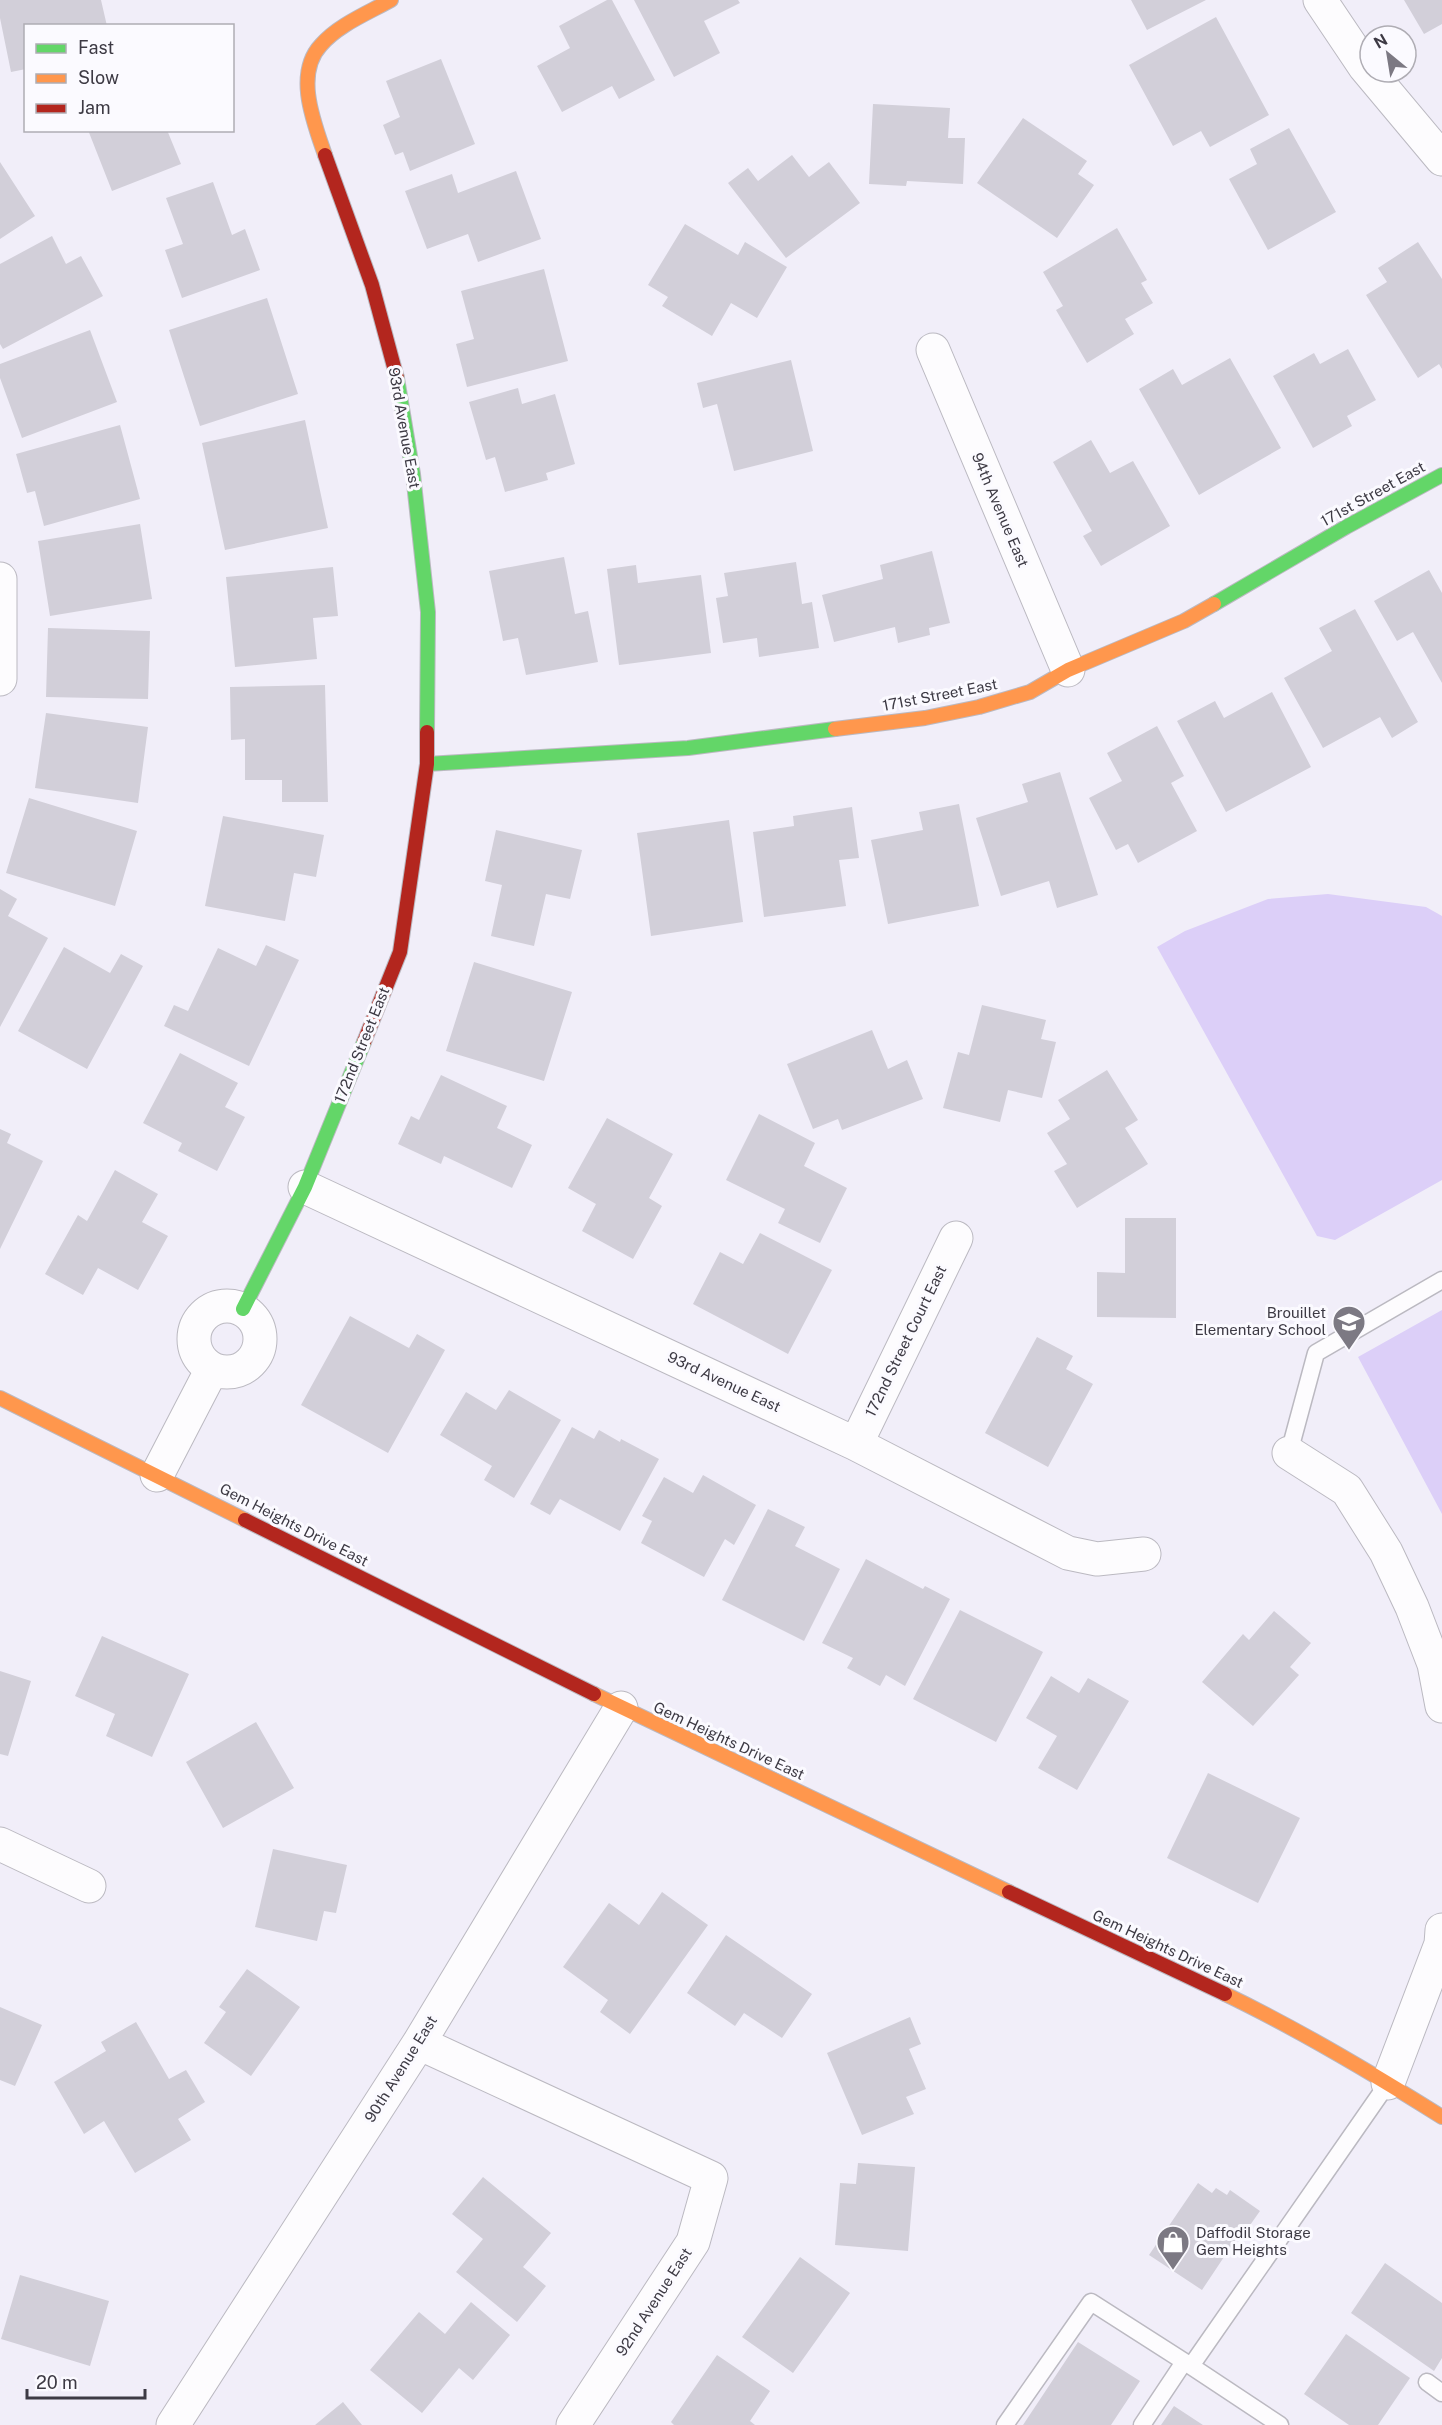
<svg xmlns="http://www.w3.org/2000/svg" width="1442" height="2425" viewBox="0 0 1442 2425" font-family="'Public Sans',sans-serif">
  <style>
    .green { fill: #dccff8 }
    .building { fill: #d2cfd9 }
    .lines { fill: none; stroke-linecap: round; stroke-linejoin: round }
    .lane-casing { stroke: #bbb9c1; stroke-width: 19 }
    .street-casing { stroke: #bbb9c1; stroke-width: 35 }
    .fast-casing { stroke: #bbb9c1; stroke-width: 16 }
    .slow-casing { stroke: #bbb9c1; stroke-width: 16 }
    .jam-casing { stroke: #bbb9c1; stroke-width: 16 }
    .lane { stroke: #fdfcfe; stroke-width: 16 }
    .street { stroke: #fdfcfe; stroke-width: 33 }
    .fast { stroke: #63d668; stroke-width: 14 }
    .slow { stroke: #ff974d; stroke-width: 14 }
    .jam { stroke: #b3261e; stroke-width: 14 }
    .labels { text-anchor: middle; stroke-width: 6; stroke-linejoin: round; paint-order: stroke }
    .street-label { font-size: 15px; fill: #3d3a44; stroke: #fbfaff }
    .poi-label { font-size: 15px; fill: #3d3a44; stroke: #fbfaff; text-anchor: end }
  </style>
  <rect width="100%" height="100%" fill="#f1eef9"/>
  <path class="green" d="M1328,894L1426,907L1442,916V1180L1335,1240L1317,1236L1157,947L1185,931L1268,899Z
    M1442,1310V1514L1358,1357Z"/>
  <path class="building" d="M0,0H101L107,26H26V69L11,72L0,18Z
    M607,0H612L655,80L619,99L612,86L562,112L537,66L570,48L559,26Z
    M634,0H738L740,3L704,21L720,53L674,77Z
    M1131,0H1206L1147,30Z
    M1404,0H1442V24L1424,34Z
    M1216,17L1269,115L1210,147L1201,131L1173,146L1129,65Z
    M441,59L475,144L410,171L403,152L395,155L383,125L400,117L386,81Z
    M873,104L950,108L948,138H965L963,184L907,181L906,186L869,184Z
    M1023,118L1087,161L1078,174L1094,185L1057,238L977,183Z
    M1289,128L1336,212L1268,250L1229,179L1257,164L1250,149Z
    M88,130H167L181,164L112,191Z
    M792,155L809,177L829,162L860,203L786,258L728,183L748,168L758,181Z
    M0,162L35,216L0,239Z
    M516,171L541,239L478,262L468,234L427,249L405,191L452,174L458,193Z
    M213,182L232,235L245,229L260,270L182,298L165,250L183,244L166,198Z
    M685,224L738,255L745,242L787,267L757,318L731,303L712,336L662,306L668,297L648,285Z
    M1117,228L1147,280L1141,283L1153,303L1125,319L1134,334L1087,363L1056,310L1063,306L1043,272Z
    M52,236L66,264L81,256L103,296L3,349L0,344V264Z
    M1418,242L1442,279V369L1439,364L1418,378L1366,295L1387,282L1378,268Z
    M544,269L568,361L467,387L456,344L474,339L461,291Z
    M267,298L298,394L200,426L169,330Z
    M90,330L117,402L22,438L0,378V364Z
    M1348,349L1376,400L1347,416L1352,426L1313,448L1273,376L1314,353L1320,364Z
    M1230,358L1281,448L1199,495L1139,389L1173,369L1182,385Z
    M791,360L813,451L734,471L717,404L703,408L697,383Z
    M518,388L522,404L555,394L575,464L546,473L548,480L505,492L495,457L486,460L469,402Z
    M305,420L328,528L225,550L202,443Z
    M120,425L140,499L44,526L35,491L27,493L16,454Z
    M1091,440L1110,473L1133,461L1170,526L1101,566L1083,536L1092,531L1053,462Z
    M140,524L152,599L50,616L38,541Z
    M932,551L950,623L929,628L930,635L898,643L895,627L834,642L822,595L883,579L880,565Z
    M564,557L575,614L588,611L598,662L526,675L518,638L503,641L489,571Z
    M796,562L802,604L812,602L819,648L759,657L757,638L723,643L716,598L728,596L724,573Z
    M636,565L638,583L701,575L711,653L619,665L607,569Z
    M333,567L338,616L313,618L317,659L235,667L226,577Z
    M1429,570L1442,593V683L1413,632L1397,641L1374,601Z
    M1355,609L1418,722L1392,738L1380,717L1323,748L1284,678L1332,651L1319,628Z
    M48,628L150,631L148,699L46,697Z
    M325,685L328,802H282V780H245V739L231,740L230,687Z
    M1272,692L1311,767L1226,812L1177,721L1215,701L1224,718Z
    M46,713L148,727L138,803L35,788Z
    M1157,726L1184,776L1171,783L1197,831L1138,863L1128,844L1116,850L1089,798L1122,781L1107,753Z
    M1060,772L1098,895L1057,908L1049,881L1001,896L976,818L1028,802L1022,784Z
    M29,798L137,831L115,906L6,873Z
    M959,804L979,906L888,924L871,840L923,830L919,812Z
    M852,807L859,858L839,860L846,906L764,917L753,832L794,826L793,816Z
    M223,816L324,835L316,877L294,873L285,921L205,906Z
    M729,820L743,922L651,936L637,833Z
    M496,830L582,850L570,899L546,894L534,946L491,936L502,885L485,881Z
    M0,889L17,899L8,916L48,938L0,1027Z
    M266,945L299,960L249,1066L164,1026L174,1005L188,1011L218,948L256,966Z
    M64,947L110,973L121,954L143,966L87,1069L18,1031Z
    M474,962L572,992L544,1081L446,1051Z
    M982,1005L1046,1020L1041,1039L1056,1042L1042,1098L1008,1090L1000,1122L943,1108L958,1052L969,1055Z
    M872,1030L888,1069L907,1060L923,1099L842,1130L838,1119L813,1129L787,1064Z
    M180,1053L238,1083L225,1107L245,1117L217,1171L178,1151L182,1143L143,1123Z
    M1107,1070L1138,1120L1125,1128L1148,1164L1077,1208L1054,1171L1067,1164L1047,1133L1070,1119L1058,1100Z
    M441,1075L507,1106L497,1128L532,1145L512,1188L444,1156L441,1164L398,1144L411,1116L419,1120Z
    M759,1114L815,1143L804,1166L847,1188L820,1243L778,1223L785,1209L726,1180Z
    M607,1118L673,1154L649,1198L662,1206L633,1259L582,1231L596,1204L568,1188Z
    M0,1129L11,1134L7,1143L43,1161L0,1249Z
    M115,1170L158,1194L142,1222L168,1236L138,1290L98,1268L83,1295L45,1274L78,1215L87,1221Z
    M1125,1218H1176V1318L1097,1317V1272L1125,1273Z
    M760,1233L832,1270L788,1354L693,1304L720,1252L743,1264Z
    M350,1316L409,1348L417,1334L445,1350L388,1453L301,1405Z
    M1037,1337L1073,1356L1066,1369L1093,1384L1048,1467L985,1433Z
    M509,1390L561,1420L514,1498L484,1480L492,1466L440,1435L466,1392L496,1410Z
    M572,1427L594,1439L599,1430L620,1442L621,1439L659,1459L620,1531L560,1499L550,1515L530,1504Z
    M703,1475L756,1505L734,1545L725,1539L704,1577L641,1543L652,1521L642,1516L664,1477L693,1493Z
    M768,1509L805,1527L795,1546L840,1569L804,1641L722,1600Z
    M866,1559L923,1589L925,1586L950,1599L905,1686L886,1675L880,1686L847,1668L853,1658L822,1643Z
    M960,1610L1043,1652L996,1742L913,1699Z
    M1274,1611L1311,1643L1290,1667L1299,1675L1253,1726L1202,1682L1243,1634L1249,1640Z
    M102,1636L189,1674L152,1757L106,1736L115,1714L75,1696Z
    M0,1671L31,1681L8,1756L0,1754Z
    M1051,1676L1079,1693L1088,1678L1129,1701L1077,1790L1038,1768L1057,1736L1026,1718Z
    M256,1722L294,1788L223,1828L186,1762Z
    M1208,1773L1300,1818L1258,1903L1167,1858Z
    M273,1849L347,1865L336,1913L324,1911L317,1941L255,1927Z
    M662,1892L708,1925L630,2034L600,2012L608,2000L563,1967L609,1903L639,1925Z
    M726,1935L812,1994L782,2038L744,2013L735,2026L687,1993Z
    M247,1969L300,2007L251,2076L204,2043L226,2012L219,2007Z
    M0,2007L42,2025L15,2086L0,2080Z
    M910,2017L921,2044L909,2049L926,2089L906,2097L914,2114L862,2135L827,2053Z
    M136,2022L169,2079L186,2070L205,2102L178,2119L191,2140L135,2173L104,2121L84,2134L54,2082L106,2051L101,2042Z
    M858,2163L915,2167L908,2251L835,2245L840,2183L856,2184Z
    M483,2177L551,2233L523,2267L546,2286L517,2322L456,2272L483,2239L452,2214Z
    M1198,2183L1212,2193L1216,2188L1227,2195L1230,2190L1260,2211L1243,2235L1240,2233L1202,2290L1149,2255Z
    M800,2257L850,2293L793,2373L742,2337Z
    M1385,2263L1442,2303V2358L1434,2371L1351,2313Z
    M20,2275L109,2301L90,2366L1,2339Z
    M471,2302L510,2335L473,2380L459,2368L422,2413L370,2370L419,2312L445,2334Z
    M1346,2334L1410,2378L1378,2425H1349L1304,2394Z
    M1078,2342L1140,2381L1111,2425H1023Z
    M717,2355L770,2391L750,2421L755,2425H674L671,2422Z
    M343,2402L362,2425H315Z
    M1174,2406L1203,2425H1161Z"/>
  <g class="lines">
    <g class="lane-casing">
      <path id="lane" d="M1289,1453L1316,1353L1442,1280
        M1191,2366L1280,2425
        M1427,2382L1442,2393
        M1005,2425L1091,2302L1191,2366L1388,2083
        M1142,2425L1184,2362"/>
    </g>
    <g class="street-casing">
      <path id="street" d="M1320,0L1365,67L1442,159
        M933,350L1068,670
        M0,579V679
        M305,1187L856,1444L1068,1553L1097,1559L1144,1554
        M194 1339a33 33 0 1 1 66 0a33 33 0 1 1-66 0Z
        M856,1444L956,1238
        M1289,1453L1347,1490L1386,1552L1412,1607L1434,1664L1442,1706
        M157,1475L212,1369
        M0,1844L89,1886
        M419,2043L711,2178L693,2242L573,2425
        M1388,2083L1441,1944L1442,1930
        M173,2425L419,2043L621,1708"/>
    </g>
    <g class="fast-casing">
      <path id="fast" d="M397,378L413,474L428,612L427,732
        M1214,604L1346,527L1442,475
        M427,764L688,748L835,729
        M243,1309L305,1187L364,1042"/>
    </g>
    <g class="slow-casing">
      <path id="slow" d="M325,155C314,123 294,74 321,45C338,25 368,13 391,0
        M835,729L925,718L979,707L1030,692L1068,670L1184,621L1214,604
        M0,1398L245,1520
        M594,1694L1009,1892
        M1225,1994C1300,2030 1372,2073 1442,2117"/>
    </g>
    <g class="jam-casing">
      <path id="jam" d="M325,155L372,285L397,378
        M364,1042L400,952L427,764V732
        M245,1520L594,1694
        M1009,1892L1225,1994"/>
    </g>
    <use href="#lane" class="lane"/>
    <use href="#street" class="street"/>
    <use href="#fast" class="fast"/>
    <use href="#slow" class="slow"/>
    <use href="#jam" class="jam"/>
  </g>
  <defs>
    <g id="school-pin" transform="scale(1.725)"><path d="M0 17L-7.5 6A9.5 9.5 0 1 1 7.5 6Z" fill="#7c7983" stroke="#fbfaff"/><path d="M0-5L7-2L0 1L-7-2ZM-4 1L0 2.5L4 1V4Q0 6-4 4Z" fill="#fff"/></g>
    <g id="shop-pin" transform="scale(1.725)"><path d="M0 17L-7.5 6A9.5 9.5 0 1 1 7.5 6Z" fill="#7c7983" stroke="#fbfaff"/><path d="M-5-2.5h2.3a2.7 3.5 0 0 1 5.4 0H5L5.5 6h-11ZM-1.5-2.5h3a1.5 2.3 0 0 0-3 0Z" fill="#fff"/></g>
  </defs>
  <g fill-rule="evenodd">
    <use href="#school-pin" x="1349" y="1322"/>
    <use href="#shop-pin" x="1173" y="2242"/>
  </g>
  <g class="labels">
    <g class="street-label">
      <text transform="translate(404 428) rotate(80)" y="5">93rd Avenue East</text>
      <text transform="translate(1373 494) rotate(-29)" y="5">171st Street East</text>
      <text transform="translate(1000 510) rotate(67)" y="5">94th Avenue East</text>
      <text transform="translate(940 695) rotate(-11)" y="5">171st Street East</text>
      <text transform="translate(362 1045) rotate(-68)" y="5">172nd Street East</text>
      <text transform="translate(906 1341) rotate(-64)" y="5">172nd Street Court East</text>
      <text transform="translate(724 1382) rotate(25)" y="5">93rd Avenue East</text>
      <text transform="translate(294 1525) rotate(27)" y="5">Gem Heights Drive East</text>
      <text transform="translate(729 1741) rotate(25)" y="5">Gem Heights Drive East</text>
      <text transform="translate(1168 1949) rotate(25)" y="5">Gem Heights Drive East</text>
      <text transform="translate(401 2069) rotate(-58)" y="5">90th Avenue East</text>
      <text transform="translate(654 2302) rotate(-57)" y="5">92nd Avenue East</text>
    </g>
    <g class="poi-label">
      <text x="1326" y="1318">Brouillet<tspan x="1326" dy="17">Elementary School</tspan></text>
      <text x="1196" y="2238" text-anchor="start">Daffodil Storage<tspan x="1196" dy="17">Gem Heights</tspan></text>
    </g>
  </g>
  <rect x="24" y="24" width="210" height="108" fill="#fbfaff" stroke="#afadb4" stroke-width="1.5"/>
  <rect x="36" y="44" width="30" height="9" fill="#63d668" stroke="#afadb4" stroke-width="1.5"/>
  <text x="78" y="54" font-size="18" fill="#3d3a44">Fast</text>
  <rect x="36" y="74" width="30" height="9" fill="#ff974d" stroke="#afadb4" stroke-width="1.5"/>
  <text x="78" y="84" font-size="18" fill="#3d3a44">Slow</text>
  <rect x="36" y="104" width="30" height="9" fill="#b3261e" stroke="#afadb4" stroke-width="1.5"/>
  <text x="78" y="114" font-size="18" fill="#3d3a44">Jam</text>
  <g transform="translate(1388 54) rotate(330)"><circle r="28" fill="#fbfaff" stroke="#afadb4" stroke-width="1.5"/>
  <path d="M0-4.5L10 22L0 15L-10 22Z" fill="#7c7983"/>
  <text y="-9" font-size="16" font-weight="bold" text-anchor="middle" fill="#3d3a44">N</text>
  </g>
  <path d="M27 2389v9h118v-9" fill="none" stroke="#3d3a44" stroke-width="3"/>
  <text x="36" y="2389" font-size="18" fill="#3d3a44" stroke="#fbfaff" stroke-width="4.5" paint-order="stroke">20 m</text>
</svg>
